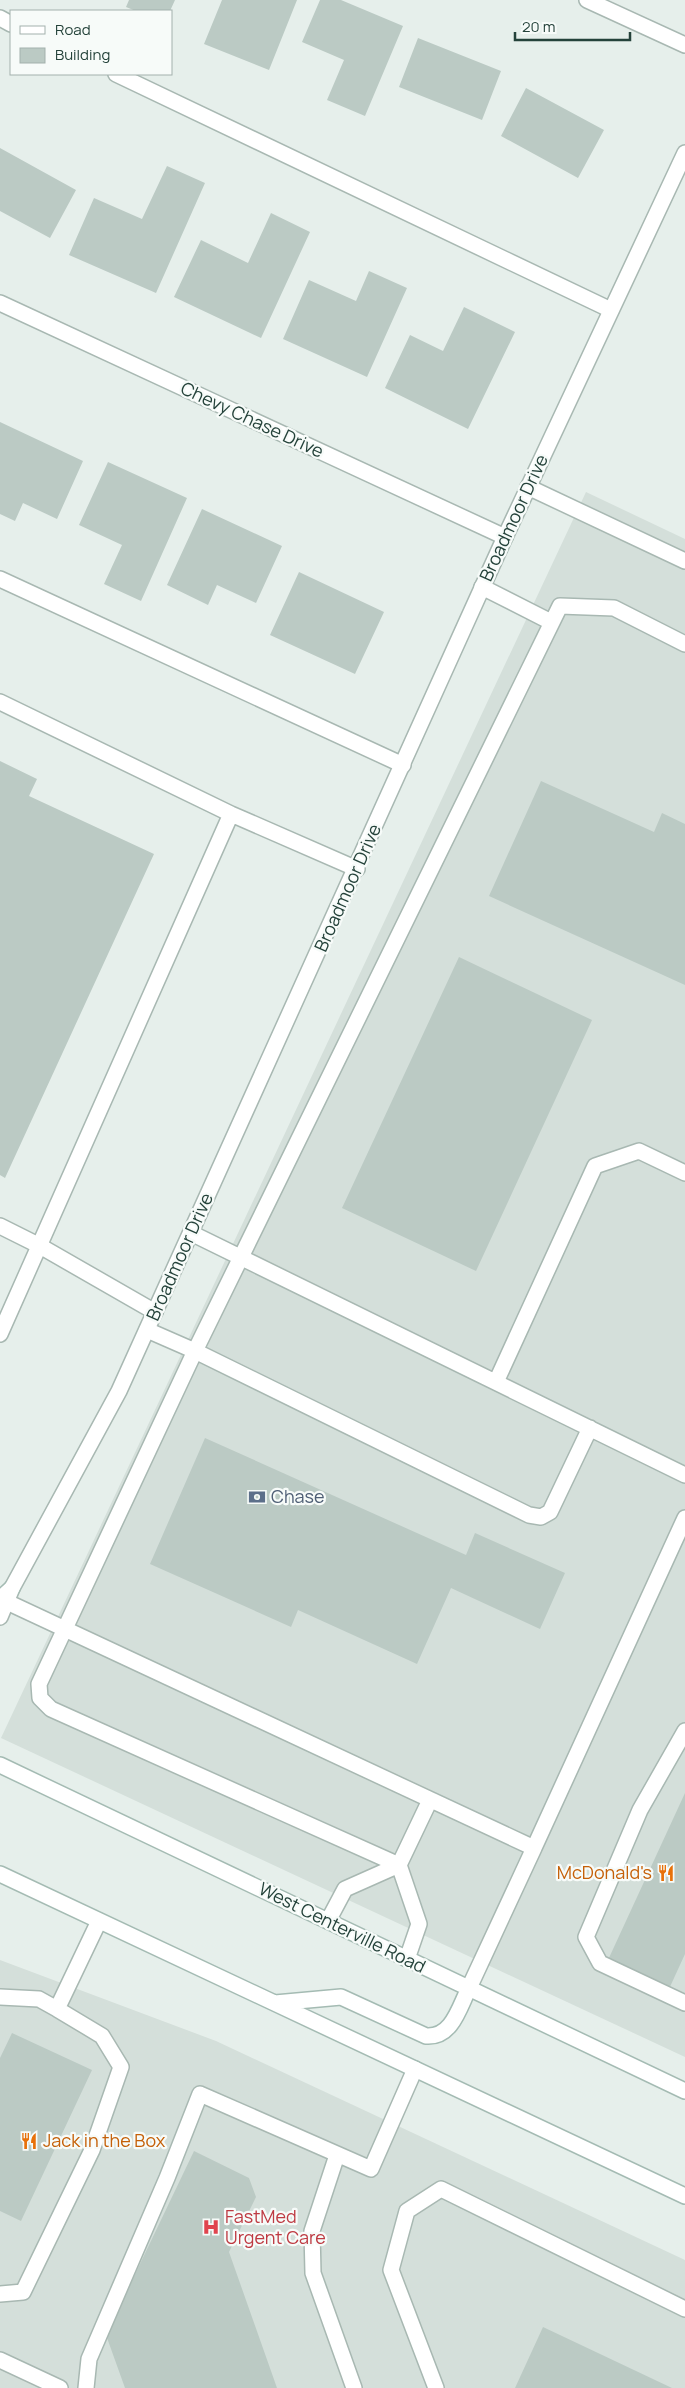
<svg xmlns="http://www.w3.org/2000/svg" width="685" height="2388" viewBox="0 0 685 2388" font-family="Manrope,sans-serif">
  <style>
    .built { fill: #d4dfda }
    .building { fill: #bbcac4 }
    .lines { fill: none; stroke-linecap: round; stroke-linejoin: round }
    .service-casing { stroke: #a8b8b2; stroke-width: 18 }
    .minor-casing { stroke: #a8b8b2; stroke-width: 18 }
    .tertiary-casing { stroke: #a8b8b2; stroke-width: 18 }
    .secondary-casing { stroke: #a4bbb3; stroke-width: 18 }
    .service { stroke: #fff; stroke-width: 15 }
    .minor { stroke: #fff; stroke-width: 15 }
    .tertiary { stroke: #fff; stroke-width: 15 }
    .secondary { stroke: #fff; stroke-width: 15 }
    .labels { text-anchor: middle; stroke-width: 4.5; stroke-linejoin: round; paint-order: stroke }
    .street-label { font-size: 18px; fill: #24423a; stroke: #f7fbf9 }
    .service-label { font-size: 18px; fill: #4e5e75; stroke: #f7fbf9; text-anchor: start }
    .food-label { font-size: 18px; fill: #c56008; stroke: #f7fbf9; text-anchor: end }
    .health-label { font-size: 18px; fill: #be3a42; stroke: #f7fbf9; text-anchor: start }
  </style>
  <rect width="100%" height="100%" fill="#e6efeb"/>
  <path class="built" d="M586,492L685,539V2057L1,1738Z
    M0,1960L216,2041L685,2260V2388H0Z"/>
  <path class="building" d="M129,0H175L170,11H136L126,7Z
    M222,0H297L269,70L204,44Z
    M320,0H341L403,26L365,116L327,100L344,60L302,42Z
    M418,38L501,71L482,120L399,87Z
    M526,88L604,130L578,178L501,136Z
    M0,148L76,190L50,238L0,211Z
    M167,166L205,183L156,293L69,255L94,198L142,219Z
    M271,213L310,232L261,338L174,297L201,240L248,263Z
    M369,271L407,288L367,377L283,339L309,280L356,301Z
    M464,307L515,332L468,429L385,388L410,335L443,351Z
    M0,422L83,461L57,519L23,503L15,521L0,514Z
    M108,462L187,498L141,601L104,584L122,545L79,525Z
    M202,509L282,546L256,603L217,585L208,605L167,585Z
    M299,572L384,612L355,674L270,635Z
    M0,761L37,779L29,796L154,854L5,1178L0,1175Z
    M541,781L654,832L662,813L685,824V985L489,896Z
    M459,957L592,1020L476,1271L342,1208Z
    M205,1438L466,1555L475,1533L565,1573L540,1629L451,1588L417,1664L298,1610L291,1627L150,1564Z
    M685,1793V1954L669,1989L608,1960Z
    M12,2033L92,2070L21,2221L0,2211V2058Z
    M194,2151L249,2178L256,2197L229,2252L277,2388H125L106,2335Z
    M543,2327L672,2388H515Z"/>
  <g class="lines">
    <g class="service-casing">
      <path id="service" d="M0,18L11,24
        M116,74L611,310
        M528,487L685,561
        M0,579L403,765
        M482,587L551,622
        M0,702L231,814L357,869
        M0,1226L40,1246L155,1312
        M191,1233L685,1475
        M147,1330L195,1351L529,1515L541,1517L550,1512L590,1428
        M0,1334L231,814
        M496,1382L595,1166L639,1151L685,1173
        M7,1602L534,1848L469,1988
        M685,1731L640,1810L586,1937L600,1963L685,2003
        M534,1848L685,1518
        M328,1921L345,1889L399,1865L430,1800
        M407,1959L419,1924L399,1865L51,1709L40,1698L39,1684L195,1351L560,606L614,608L685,644
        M0,1997L39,1999L57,2009L102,2036L121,2067L92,2150L23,2292L0,2294
        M57,2009L99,1921
        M337,2155L312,2231L313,2273L354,2388
        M0,2360L60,2388
        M86,2388L89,2359L167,2178L200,2094L371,2169L415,2069
        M436,2388L391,2270L407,2211L441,2189L685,2309"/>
    </g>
    <g class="minor-casing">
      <path id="minor" d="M587,0L685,45
        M0,303L505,537"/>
    </g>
    <g class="tertiary-casing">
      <path id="tertiary" d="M0,1617L12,1588L119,1391L505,537L685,153"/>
    </g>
    <g class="secondary-casing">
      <path id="secondary" d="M0,1599L12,1588
        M0,1765L685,2091
        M0,1874L685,2196
        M275,2003L341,1997L426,2036C452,2038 459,2008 469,1988"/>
    </g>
    <use href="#service" class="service"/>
    <use href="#minor" class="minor"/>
    <use href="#tertiary" class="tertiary"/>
    <use href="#secondary" class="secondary"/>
  </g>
  <defs>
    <g id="bank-bare" transform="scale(1.35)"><path d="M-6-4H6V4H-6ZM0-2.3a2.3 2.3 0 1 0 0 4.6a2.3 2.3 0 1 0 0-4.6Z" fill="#5c6f8a" stroke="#f7fbf9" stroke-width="2.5" paint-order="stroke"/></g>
    <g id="restaurant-bare" transform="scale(1.35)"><path d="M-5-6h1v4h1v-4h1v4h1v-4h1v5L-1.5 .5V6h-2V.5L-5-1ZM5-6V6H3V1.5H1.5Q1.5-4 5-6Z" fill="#e8710a" stroke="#f7fbf9" stroke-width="2.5" paint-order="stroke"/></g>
    <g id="hospital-bare" transform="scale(1.35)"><path d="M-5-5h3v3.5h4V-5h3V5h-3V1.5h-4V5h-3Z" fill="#e0444e" stroke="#f7fbf9" stroke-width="2.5" paint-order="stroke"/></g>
  </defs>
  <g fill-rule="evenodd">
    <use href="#bank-bare" x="257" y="1497"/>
    <use href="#restaurant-bare" x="666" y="1873"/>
    <use href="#restaurant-bare" x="29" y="2141"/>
    <use href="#hospital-bare" x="211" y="2227"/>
  </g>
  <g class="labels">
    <g class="street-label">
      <text transform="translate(252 420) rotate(25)" y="6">Chevy Chase Drive</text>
      <text transform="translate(514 518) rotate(-65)" y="6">Broadmoor Drive</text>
      <text transform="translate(348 888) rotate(-66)" y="6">Broadmoor Drive</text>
      <text transform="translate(180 1257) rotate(-66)" y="6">Broadmoor Drive</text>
      <text transform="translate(342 1928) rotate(26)" y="6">West Centerville Road</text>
    </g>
    <g class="service-label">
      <text x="271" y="1503">Chase</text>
    </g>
    <g class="food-label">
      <text x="652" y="1879">McDonald's</text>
      <text x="43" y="2147" text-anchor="start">Jack in the Box</text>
    </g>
    <g class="health-label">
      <text x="225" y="2223">FastMed<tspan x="225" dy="21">Urgent Care</tspan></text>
    </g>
  </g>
  <rect x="10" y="10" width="162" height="65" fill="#f7fbf9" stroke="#a3b1ad"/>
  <rect x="20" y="26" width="25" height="8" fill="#ffffff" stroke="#a3b1ad"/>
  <text x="55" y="35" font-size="15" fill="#24423a">Road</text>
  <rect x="20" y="48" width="25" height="15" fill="#bbcac4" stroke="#a3b1ad"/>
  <text x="55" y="60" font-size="15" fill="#24423a">Building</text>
  <path d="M515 32v8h115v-8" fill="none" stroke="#24423a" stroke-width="2.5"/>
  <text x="522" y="32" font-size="15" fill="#24423a" stroke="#f7fbf9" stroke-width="4" paint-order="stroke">20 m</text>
</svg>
